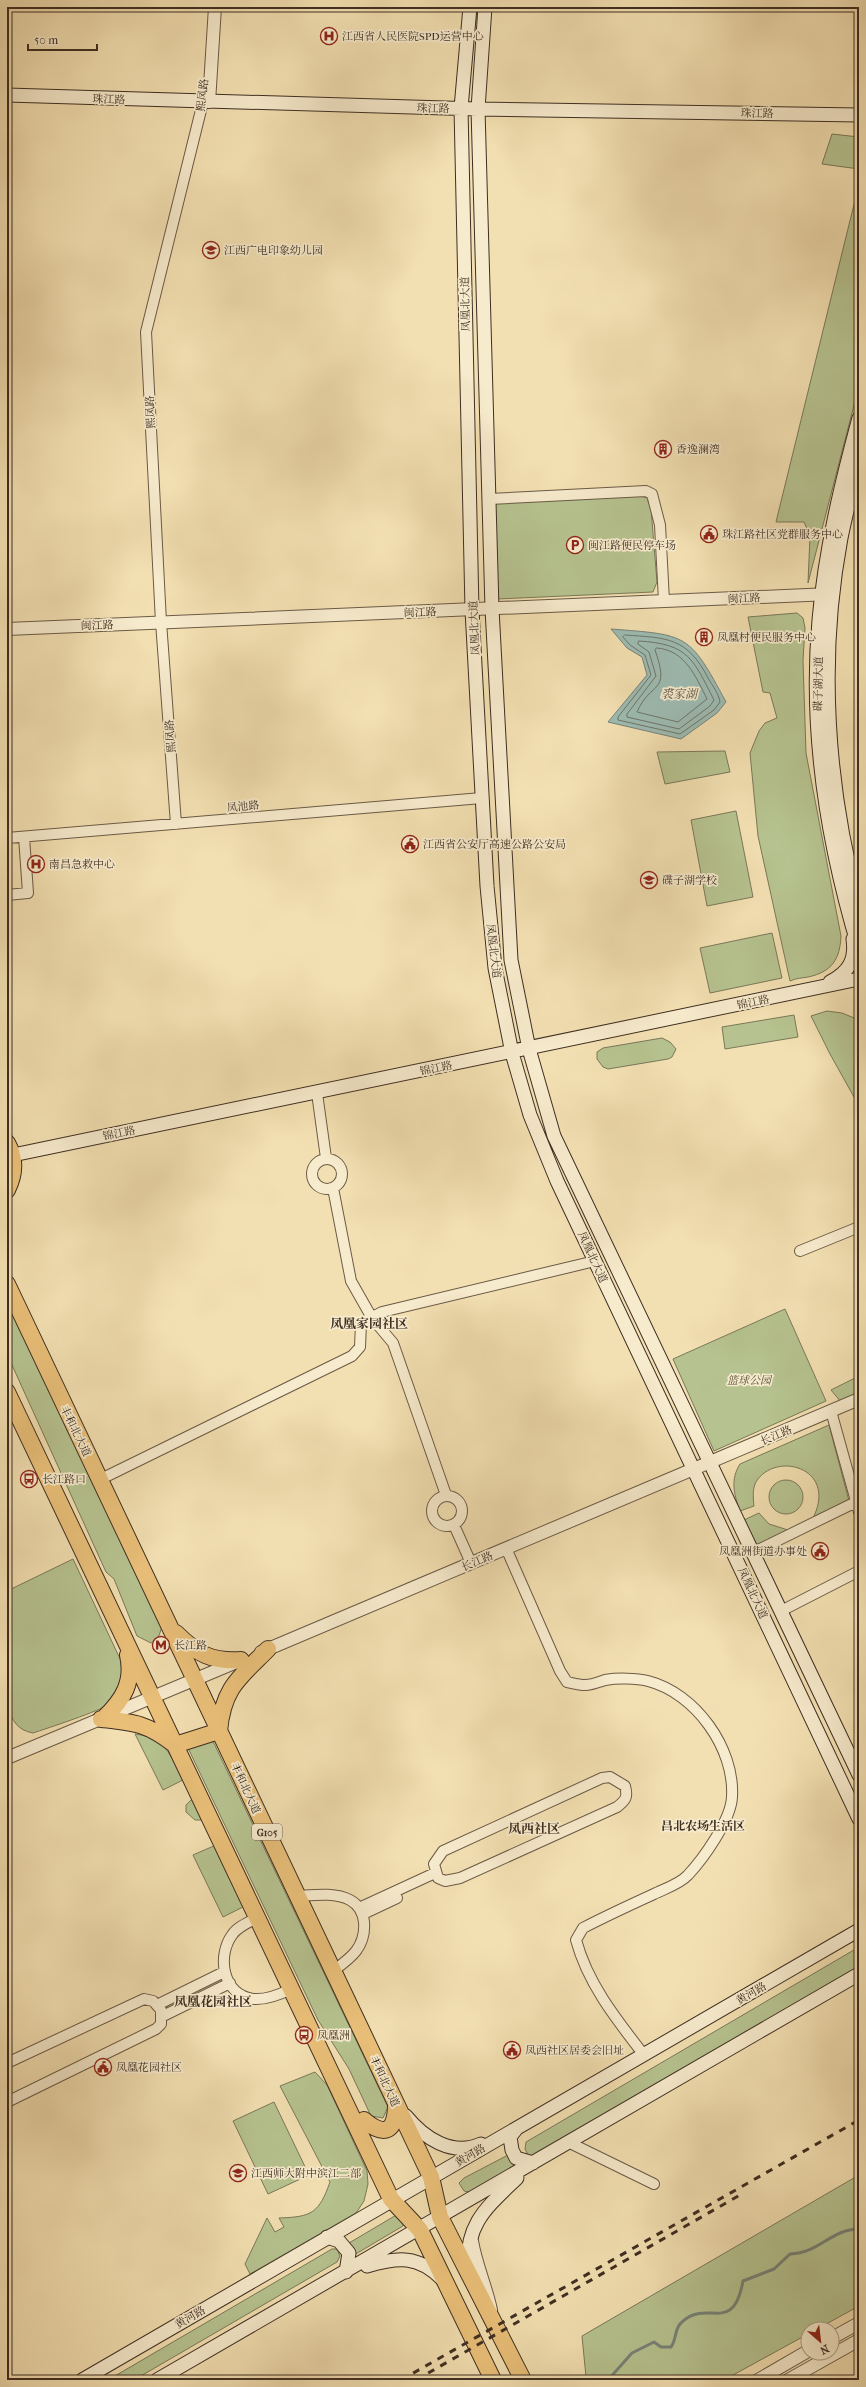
<svg xmlns="http://www.w3.org/2000/svg" width="866" height="2387" viewBox="0 0 866 2387" font-family="'IM FELL French Canon','Noto Serif SC',serif">
  <style>
    .green { fill: #b6c390; stroke: #7a7859 }
    .water { fill: #9dbcb3; stroke: #778379 }
    .lines { fill: none; stroke-linecap: round; stroke-linejoin: round }
    .shore { stroke: #6e756a; stroke-width: 1 }
    .stream { stroke: #778379; stroke-width: 3 }
    .minor-casing { stroke: #6b5a46; stroke-width: 12 }
    .tertiary-casing { stroke: #6b5a46; stroke-width: 14 }
    .secondary-casing { stroke: #3e2e22; stroke-width: 15 }
    .trunk-casing { stroke: #3e2e22; stroke-width: 18 }
    .minor { stroke: #f7ebcd; stroke-width: 10 }
    .tertiary { stroke: #f7ebcd; stroke-width: 12 }
    .secondary { stroke: #f7ebcd; stroke-width: 13 }
    .trunk { stroke: #eac079; stroke-width: 16 }
    .rail { stroke: #3e2e22; stroke-width: 3; stroke-dasharray: 7 7; stroke-linecap: butt }
    .labels { text-anchor: middle; stroke-width: 3.5; stroke-linejoin: round; paint-order: stroke }
    .shield { fill: #f7ebcd; stroke: #766755; stroke-width: 1 }
    .shield-label { font-size: 10px; font-weight: bold; fill: #3e2e22 }
    .poi-label { font-size: 11px; fill: #3e2e22; stroke: #f7ebcd; text-anchor: start }
    .street-label { font-size: 11px; fill: #3e2e22; stroke: #f7ebcd }
    .park-label { font-size: 11px; font-style: italic; fill: #564c38; stroke: #f7ebcd }
    .water-label { font-size: 12px; font-style: italic; fill: #565246; stroke: #f7ebcd }
    .neighbourhood-label { font-size: 12px; font-weight: bold; fill: #3e2e22; stroke: #f7ebcd }
    .quarter-label { font-size: 13px; font-weight: bold; fill: #3e2e22; stroke: #f7ebcd }
  </style>
  <rect width="100%" height="100%" fill="#f3e0b2"/>
  <filter id="stains"><feTurbulence type="fractalNoise" baseFrequency=".005" numOctaves="4"/><feColorMatrix values="0 0 0 0 .2 0 0 0 0 .09 0 0 0 0 .02 0 0 0 .5 -.17"/></filter>
  <radialGradient id="worn" r=".72"><stop offset=".6" stop-color="#630" stop-opacity="0"/><stop offset="1" stop-color="#630" stop-opacity=".3"/></radialGradient>
  <path class="green" d="M832,134L859,137V169L822,164Z
    M859,184V386L808,583L810,536L804,522H776Z
    M641,496L647,498L651,509L657,582L653,592L497,599L495,503Z
    M797,613L803,618L805,628L803,660L806,753L841,936C840,959 832,972 808,977C803,978 796,978 790,981L758,836L750,753L759,731L765,723L777,718L770,693L763,692L748,617Z
    M859,638V758L857,748Z
    M725,751L730,772L665,784L657,752Z
    M736,811L753,897L707,906L691,820Z
    M772,933L782,978L710,993L700,948Z
    M827,1011L842,1013L859,1020V1106L830,1054L811,1016Z
    M794,1015L798,1037L725,1049L722,1027Z
    M662,1038L670,1042L676,1049L672,1057L668,1059L608,1069L603,1067L597,1059V1052L603,1048Z
    M7,1300L162,1627L157,1641L151,1643L137,1636L114,1579L106,1572L7,1354Z
    M785,1309L826,1401L714,1451L673,1359Z
    M859,1376V1394L841,1402L831,1390Z
    M829,1425L849,1501L812,1520C839,1470 780,1451 758,1479C752,1486 753,1497 754,1506L740,1511C734,1494 730,1480 740,1464Z
    M769 1497a17 17 0 1 1 34 0a17 17 0 1 1-34 0Z
    M759,1513L769,1524L788,1530L756,1545L744,1520Z
    M73,1559L122,1663C123,1676 119,1694 109,1704C103,1710 45,1729 33,1733C17,1730 13,1721 7,1707V1591Z
    M135,1734C167,1738 169,1754 183,1780L163,1790Z
    M210,1735L388,2107L383,2118L371,2116L349,2069L318,2020L188,1748Z
    M193,1798L204,1820H195L186,1812V1805Z
    M216,1845L245,1906L223,1917L193,1855Z
    M859,1947V1966L534,2157L528,2155L525,2149L526,2142Z
    M315,2072L327,2085L367,2171L368,2184L364,2201L356,2213L250,2274L245,2264L267,2218L275,2232L284,2227L279,2218C312,2217 319,2213 330,2182L280,2086Z
    M274,2102L309,2175L268,2194L233,2121Z
    M508,2155L514,2165L511,2169L469,2192L464,2191L459,2183L464,2178Z
    M859,2175V2306L817,2329H808V2334L724,2380H583L586,2377L582,2336Z
    M398,2214L403,2222V2226L354,2255L349,2243Z
    M332,2249H337L340,2256L337,2262L134,2380H108Z"/>
  <path class="water" d="M611,629C688,635 689,633 726,702L717,713L681,739L608,722L647,675L642,657L627,648Z"/>
  <g class="lines">
    <path class="shore" d="M625,635C667,638 687,637 708,678C712,685 719,694 720,702L714,710L680,734L618,720V717L651,675L645,655L630,645L623,637Z
      M639,641C689,644 693,659 714,700L710,706L679,729L627,717V714L656,676L649,652L638,644Z
      M657,648C685,650 696,677 707,699L678,722L637,712C651,680 671,695 655,650Z"/>
    <path class="stream" d="M608,2380L632,2353L654,2342L661,2347H671C677,2339 674,2328 682,2322C708,2298 733,2336 743,2281L774,2269L790,2254C820,2253 831,2229 859,2229"/>
    <g class="minor-casing">
      <path id="minor" d="M489,499L646,491L652,494L660,525L664,601
        M176,824L161,622L146,332L203,102
        M7,838L482,798
        M7,895L28,893L24,837
        M317,1093L326,1158
        M312 1174a15 15 0 1 1 30 0a15 15 0 1 1-30 0Z
        M333,1188L351,1281L372,1318L393,1343L446,1495
        M800,1251L859,1227
        M831,1411L859,1512
        M99,1480L352,1356L360,1347L361,1323L382,1312L595,1261
        M432 1511a15 15 0 1 1 30 0a15 15 0 1 1-30 0Z
        M454,1525L471,1563
        M506,1548L560,1671L567,1682C572,1683 579,1685 585,1685C592,1685 599,1682 605,1680C617,1678 636,1678 648,1681C695,1693 735,1748 732,1797C731,1820 703,1859 688,1875C680,1884 664,1889 654,1894C630,1905 606,1916 583,1928L576,1940C588,1984 616,2019 644,2055
        M754,1552L856,1502
        M781,1611L859,1571
        M610,1777L625,1786C628,1797 626,1800 617,1807L460,1878L445,1881L438,1878L434,1864L443,1851L602,1778Z
        M298,1896C314,1895 335,1892 350,1900C359,1905 363,1913 364,1922C366,1947 351,1958 333,1971
        M359,1908L435,1873
        M363,1914L397,1898
        M257,1918C249,1922 237,1927 232,1935C217,1956 222,1994 253,1999C266,2000 279,1995 291,1989
        M157,2005L224,1972
        M163,2016L230,1983
        M7,2063L144,1999L153,2001L161,2010V2024L156,2029L7,2102
        M568,2142L654,2184"/>
    </g>
    <g class="tertiary-casing">
      <path id="tertiary" d="M209,102L215,7
        M7,629L830,594
        M261,1652L859,1399
        M7,1758L239,1661
        M472,2241C476,2265 486,2286 491,2310
        M832,2338L859,2323
        M758,2380L808,2351
        M788,2380L859,2340"/>
    </g>
    <g class="secondary-casing">
      <path id="secondary" d="M470,7L461,108L472,610L487,886L495,968L512,1053L530,1115L557,1181L859,1819
        M485,7L478,109L492,609L511,960L529,1049L554,1136L859,1775
        M7,95L478,109L859,115
        M859,418C841,484 825,551 819,620C809,731 827,843 859,949
        M859,462C853,487 846,513 841,538C818,660 827,788 859,906
        M830,982C849,972 856,960 853,939
        M13,1155L859,979
        M406,2116C424,2138 452,2157 481,2144
        M517,2128L510,2137L512,2150L516,2158L533,2163
        M327,2237L339,2241L349,2253L346,2272
        M367,2266C398,2257 418,2255 442,2279
        M468,2271C465,2224 486,2208 517,2178
        M82,2380L859,1930
        M157,2380L859,1974"/>
    </g>
    <g class="trunk-casing">
      <path id="trunk" d="M7,1143C16,1159 15,1174 7,1190
        M7,1284L431,2177L440,2217L523,2380
        M7,1392L391,2199L420,2230L493,2380
        M176,1633C197,1654 212,1662 241,1660
        M104,1718C123,1700 134,1682 128,1655
        M101,1719C135,1722 148,1724 175,1745L219,1731C223,1688 239,1678 268,1649
        M364,2120C385,2138 396,2131 396,2104"/>
    </g>
    <use href="#minor" class="minor"/>
    <use href="#tertiary" class="tertiary"/>
    <use href="#secondary" class="secondary"/>
    <use href="#trunk" class="trunk"/>
    <path class="rail" d="M401,2380L859,2120
      M416,2380L740,2195"/>
  </g>
  <defs>
    <g id="hospital-ring" transform="scale(0.9)"><circle r="9.5" fill="#f7ebcd" stroke="#8f2418" stroke-width="1.5"/><path d="M-5-5h3v3.5h4V-5h3V5h-3V1.5h-4V5h-3Z" fill="#8f2418"/></g>
    <g id="school-ring" transform="scale(0.9)"><circle r="9.5" fill="#f7ebcd" stroke="#8f2418" stroke-width="1.5"/><path d="M0-5L7-2L0 1L-7-2ZM-4 1L0 2.5L4 1V4Q0 6-4 4Z" fill="#8f2418"/></g>
    <g id="building-ring" transform="scale(0.9)"><circle r="9.5" fill="#f7ebcd" stroke="#8f2418" stroke-width="1.5"/><path d="M-4-6H4V6H1V3H-1V6H-4ZM-2.5-4.3h1.7v1.8h-1.7ZM.8-4.3h1.7v1.8H.8ZM-2.5-1h1.7V.8h-1.7ZM.8-1h1.7V.8H.8Z" fill="#8f2418"/></g>
    <g id="civic-ring" transform="scale(0.9)"><circle r="9.5" fill="#f7ebcd" stroke="#8f2418" stroke-width="1.5"/><path d="M-.6-6.5H3V-4.5H.6V-3L4-1V1h2V6H-6V1h2V-1L-.6-3ZM-1.2 2.5V6h2.4V2.5Z" fill="#8f2418"/></g>
    <g id="parking-ring" transform="scale(0.9)"><circle r="9.5" fill="#f7ebcd" stroke="#8f2418" stroke-width="1.5"/><path d="M-3.5-5.5H1a3.5 3.5 0 0 1 0 7H-1V5.5H-3.5ZM-1-3.4V-.6H.8a1.4 1.4 0 0 0 0-2.8Z" fill="#8f2418"/></g>
    <g id="bus-ring" transform="scale(0.9)"><circle r="9.5" fill="#f7ebcd" stroke="#8f2418" stroke-width="1.5"/><path d="M-5-6H5V4H4V6H2V4H-2V6H-4V4H-5ZM-3.5-4V0h7V-4ZM-3.5 1.2v1.5H-2V1.2ZM2 1.2v1.5H3.5V1.2Z" fill="#8f2418"/></g>
    <g id="metro-ring" transform="scale(0.9)"><circle r="9.5" fill="#f7ebcd" stroke="#8f2418" stroke-width="1.5"/><path d="M-5.5 5V-5H-3L0 0L3-5H5.5V5H3V-.5L0 4L-3-.5V5Z" fill="#8f2418"/></g>
  </defs>
  <g fill-rule="evenodd">
    <use href="#hospital-ring" x="329" y="36"/>
    <use href="#school-ring" x="211" y="250"/>
    <use href="#building-ring" x="663" y="449"/>
    <use href="#civic-ring" x="709" y="534"/>
    <use href="#parking-ring" x="575" y="545"/>
    <use href="#building-ring" x="704" y="637"/>
    <use href="#civic-ring" x="410" y="844"/>
    <use href="#hospital-ring" x="36" y="864"/>
    <use href="#school-ring" x="649" y="880"/>
    <use href="#bus-ring" x="29" y="1479"/>
    <use href="#civic-ring" x="820" y="1551"/>
    <use href="#metro-ring" x="161" y="1645"/>
    <use href="#bus-ring" x="304" y="2035"/>
    <use href="#civic-ring" x="512" y="2050"/>
    <use href="#civic-ring" x="103" y="2067"/>
    <use href="#school-ring" x="238" y="2173"/>
  </g>
  <g class="labels">
    <rect class="shield" x="252" y="1824" width="30" height="16" rx="3"/>
    <g class="shield-label">
      <text x="267" y="1836">G105</text>
    </g>
    <g class="poi-label">
      <text x="342" y="40">江西省人民医院SPD运营中心</text>
      <text x="224" y="254">江西广电印象幼儿园</text>
      <text x="676" y="453">香逸澜湾</text>
      <text x="722" y="538">珠江路社区党群服务中心</text>
      <text x="588" y="549">闽江路便民停车场</text>
      <text x="717" y="641">凤凰村便民服务中心</text>
      <text x="423" y="848">江西省公安厅高速公路公安局</text>
      <text x="49" y="868">南昌急救中心</text>
      <text x="662" y="884">碟子湖学校</text>
      <text x="42" y="1483">长江路口</text>
      <text x="807" y="1555" text-anchor="end">凤凰洲街道办事处</text>
      <text x="174" y="1649">长江路</text>
      <text x="317" y="2039">凤凰洲</text>
      <text x="525" y="2054">凤西社区居委会旧址</text>
      <text x="116" y="2071">凤凰花园社区</text>
      <text x="251" y="2177">江西师大附中滨江二部</text>
    </g>
    <g class="street-label">
      <text transform="translate(202 95) rotate(-83)" y="4">熙凤路</text>
      <text transform="translate(109 99) rotate(2)" y="4">珠江路</text>
      <text transform="translate(433 108) rotate(1)" y="4">珠江路</text>
      <text transform="translate(757 113) rotate(1)" y="4">珠江路</text>
      <text transform="translate(465 304) rotate(-91)" y="4">凤凰北大道</text>
      <text transform="translate(150 412) rotate(-93)" y="4">熙凤路</text>
      <text transform="translate(744 598) rotate(-3)" y="4">闽江路</text>
      <text transform="translate(420 612) rotate(-2)" y="4">闽江路</text>
      <text transform="translate(97 625) rotate(-2)" y="4">闽江路</text>
      <text transform="translate(474 628) rotate(-93)" y="4">凤凰北大道</text>
      <text transform="translate(818 684) rotate(-89)" y="4">碟子湖大道</text>
      <text transform="translate(170 736) rotate(-94)" y="4">熙凤路</text>
      <text transform="translate(243 806) rotate(-5)" y="4">凤池路</text>
      <text transform="translate(494 951) rotate(83)" y="4">凤凰北大道</text>
      <text transform="translate(753 1002) rotate(-12)" y="4">锦江路</text>
      <text transform="translate(436 1068) rotate(-12)" y="4">锦江路</text>
      <text transform="translate(119 1133) rotate(-12)" y="4">锦江路</text>
      <text transform="translate(593 1257) rotate(65)" y="4">凤凰北大道</text>
      <text transform="translate(76 1431) rotate(64)" y="4">丰和北大道</text>
      <text transform="translate(776 1435) rotate(-23)" y="4">长江路</text>
      <text transform="translate(477 1561) rotate(-23)" y="4">长江路</text>
      <text transform="translate(753 1593) rotate(65)" y="4">凤凰北大道</text>
      <text transform="translate(246 1788) rotate(65)" y="4">丰和北大道</text>
      <text transform="translate(751 1993) rotate(-30)" y="4">黄河路</text>
      <text transform="translate(385 2081) rotate(65)" y="4">丰和北大道</text>
      <text transform="translate(470 2155) rotate(-30)" y="4">黄河路</text>
      <text transform="translate(190 2317) rotate(-30)" y="4">黄河路</text>
    </g>
    <g class="park-label">
      <text x="749" y="1384">篮球公园</text>
    </g>
    <g class="water-label">
      <text x="679" y="698">裘家湖</text>
    </g>
    <g class="neighbourhood-label">
      <text x="703" y="1830">昌北农场生活区</text>
    </g>
    <g class="quarter-label">
      <text x="369" y="1328">凤凰家园社区</text>
      <text x="534" y="1833">凤西社区</text>
      <text x="213" y="2006">凤凰花园社区</text>
    </g>
  </g>
  <rect width="866" height="2387" fill="none" stroke="#f3e0b2" stroke-width="24"/>
  <rect x="8" y="8" width="850" height="2371" fill="none" stroke="#3e2e22" stroke-width="2"/>
  <rect x="12" y="12" width="842" height="2363" fill="none" stroke="#3e2e22"/>
  <g transform="translate(820 2341) rotate(152)"><circle r="19" fill="#f7ebcd" stroke="#ad9f89"/>
  <path d="M0-3L7 15L0 10L-7 15Z" fill="#8f2418"/>
  <text y="-6" font-size="11" font-weight="bold" text-anchor="middle" fill="#3e2e22">N</text>
  </g>
  <path d="M28 44v6h69v-6" fill="none" stroke="#3e2e22" stroke-width="2"/>
  <text x="34" y="44" font-size="12" fill="#3e2e22" stroke="#f7ebcd" stroke-width="3" paint-order="stroke">50 m</text>
  <rect width="100%" height="100%" filter="url(#stains)"/>
  <rect width="100%" height="100%" fill="url(#worn)"/>
</svg>
